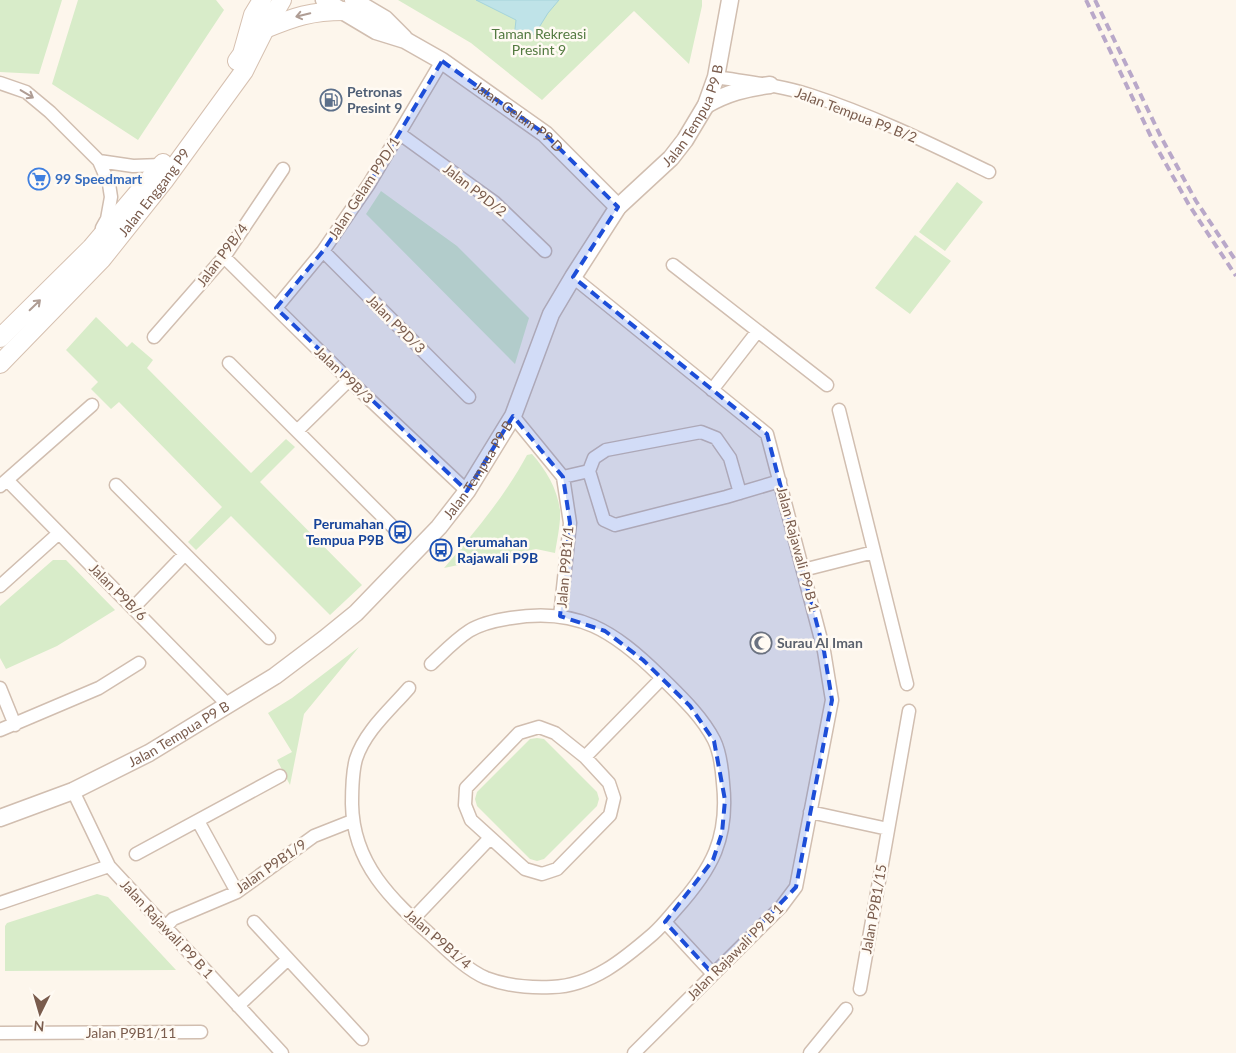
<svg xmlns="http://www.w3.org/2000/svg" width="1236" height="1053" viewBox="0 0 1236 1053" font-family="Lato,sans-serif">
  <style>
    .green { fill: #d8ecc9 }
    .water { fill: #bfe3e8; stroke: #a5d3da }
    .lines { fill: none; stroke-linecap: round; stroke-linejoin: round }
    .minor-casing { stroke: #d1beb0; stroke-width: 15 }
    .tertiary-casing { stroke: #d1beb0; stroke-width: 19 }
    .secondary-casing { stroke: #d6c0b0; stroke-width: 20 }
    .minor { stroke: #fff; stroke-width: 12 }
    .tertiary { stroke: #fff; stroke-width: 16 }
    .secondary { stroke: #fff; stroke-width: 18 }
    .rail { stroke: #b9a8c9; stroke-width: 4; stroke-dasharray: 8 5; stroke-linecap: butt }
    .oneway { stroke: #af9d94 }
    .marked { fill: #1d4ed8; fill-opacity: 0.2; stroke: #1d4ed8; stroke-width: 4; stroke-dasharray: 10 6; stroke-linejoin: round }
    .labels { text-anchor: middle; stroke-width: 5; stroke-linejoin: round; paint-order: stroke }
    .park-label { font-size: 14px; fill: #537a41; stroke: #fffaf3 }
    .service-label { font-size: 14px; font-weight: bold; fill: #4e5e75; stroke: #fffaf3; text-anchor: start }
    .street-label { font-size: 14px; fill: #7a5c4d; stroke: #fffaf3 }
    .shop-label { font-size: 14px; font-weight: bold; fill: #366cbe; stroke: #fffaf3; text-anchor: start }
    .transit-label { font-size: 14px; font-weight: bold; fill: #164399; stroke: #fffaf3; text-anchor: end }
    .worship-label { font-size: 14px; font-weight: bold; fill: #5b616d; stroke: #fffaf3; text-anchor: start }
  </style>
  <rect width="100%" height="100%" fill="#fdf6ec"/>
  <path class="green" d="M0,0H62L39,74L0,72Z
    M78,0H216L224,10L138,140L52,84Z
    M398,0H702V6L689,64L634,11L542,100L471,43Z
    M957,182L983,202L945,251L919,232Z
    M381,191L457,246L529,318L515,364L366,214Z
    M915,235L951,261L910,314L875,288Z
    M96,317L127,347L132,342L153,360L147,368L251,473L286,439L295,447L260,482L362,585L330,615L231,516L196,550L188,542L222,507L119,402L111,409L91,389L98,382L66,350Z
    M532,454C546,470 557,488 560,510C561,523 557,540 555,553L536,549L444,568C474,533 505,496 527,455Z
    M53,560H66L115,610L57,646L6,669L0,658V606Z
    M359,647L304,714L290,785L277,760L292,752L268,713L292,698Z
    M537,738L544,739L597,792L599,799L597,806L544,859L537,861L530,859L477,806L475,799L477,792L530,739Z
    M97,894L108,897L176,970L5,971V926L7,923Z"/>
  <path class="water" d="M476,0H559L548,13L535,34L514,38L516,20Z"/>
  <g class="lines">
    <g class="minor-casing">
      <path id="minor" d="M716,77C747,82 780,85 810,95C872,115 931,144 989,172
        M0,83L26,92L50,112L99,161L109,184L111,197L107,219L102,228
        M400,134L494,202L545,251
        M99,161L133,166L162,165
        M323,251L469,397
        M224,257L349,380L467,491
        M673,265L827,385
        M573,277L767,434L824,651L832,700L796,887L781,907L634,1053
        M276,308L323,251L369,184L442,61
        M154,337L224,257L283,169
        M229,363L394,528
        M712,390L757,332
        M839,410L907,684
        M513,416L563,477L570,523L560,616
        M297,431L349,380
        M563,477L589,471
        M7,480L228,705
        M116,485L269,638
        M0,486L92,405
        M740,493L730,458L716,438L701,432L606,450L594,458L589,471L604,520L615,525L726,497L780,481
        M803,570L874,552
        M0,586L59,533
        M133,608L185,554
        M0,688L15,725
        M409,688C390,710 365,731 356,759C352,773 352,789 352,804C353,864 391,899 433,937C448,951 467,970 486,978C507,986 530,988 552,987C592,986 624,959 653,934C662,926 669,917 676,909C712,869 729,838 723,783C722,769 720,752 714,740C701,715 679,695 660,676C614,631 578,607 511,618C498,620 480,624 469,631C455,640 443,653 431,664
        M539,727L555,733L585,757L609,783L614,798L610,815L557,869L542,874L525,869L471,820L465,805L466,788L519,733Z
        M0,730L99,688L139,663
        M585,757L662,678
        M73,791L109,866L282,1053
        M810,812L888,829
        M198,821L237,892
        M136,854L280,776
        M0,903L109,866
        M413,919L490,838
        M254,922L362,1039
        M665,922L713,974
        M165,928L173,919L237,892L314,836L352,821
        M860,989L909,711
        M238,1006L288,959
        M0,1033L201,1032
        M810,1053L846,1009"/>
    </g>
    <g class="tertiary-casing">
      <g id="tertiary">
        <path id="s1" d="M324,0L376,31L405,40L442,61L545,134L618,207"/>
        <path d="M353,0L385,19L404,38"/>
        <path d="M706,105C727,93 746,88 770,85"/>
        <path id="s2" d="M0,818L73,791L149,753L275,676L324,639L356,613L439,527L467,491L513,416L551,314L573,277L618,207L671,158L685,140L706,105L716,77L730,0"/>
      </g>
    </g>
    <g class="secondary-casing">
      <g id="secondary">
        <path d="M265,29C294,17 311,11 344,11"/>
        <path d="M237,61L242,54L253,15L262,0"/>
        <path d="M0,338L91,248L163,163"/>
        <path id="s3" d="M0,364L102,259L164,181L244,71L265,29L282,0"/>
      </g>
    </g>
    <use href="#minor" class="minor"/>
    <use href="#tertiary" class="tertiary"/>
    <use href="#secondary" class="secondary"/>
    <path class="rail" d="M1086,0L1153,141L1189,205L1236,276
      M1095,0L1161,137L1196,201L1236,261"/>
  </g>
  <defs><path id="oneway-shaft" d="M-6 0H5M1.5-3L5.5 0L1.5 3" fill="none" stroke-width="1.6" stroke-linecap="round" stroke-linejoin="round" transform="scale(1.25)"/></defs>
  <g class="oneway">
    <use href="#oneway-shaft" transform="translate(303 15) rotate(166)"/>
    <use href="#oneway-shaft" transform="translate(27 94) rotate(31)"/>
    <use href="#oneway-shaft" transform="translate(35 305) rotate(-44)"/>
  </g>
  <path class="marked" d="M442,61L545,134L618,207L573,277L767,434L824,651L832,700L796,887L713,974L665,922L713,860L722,833L725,800L714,741L690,706L643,660L605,631L560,616L570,523L563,477L513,416L467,491L276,308L323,251L369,184Z"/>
  <defs>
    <g id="fuel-ring" transform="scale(1.125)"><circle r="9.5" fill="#fffaf3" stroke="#5c6f8a" stroke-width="1.5"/><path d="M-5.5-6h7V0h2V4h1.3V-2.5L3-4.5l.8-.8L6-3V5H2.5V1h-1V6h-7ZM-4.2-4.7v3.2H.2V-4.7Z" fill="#5c6f8a"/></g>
    <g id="supermarket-ring" transform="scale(1.125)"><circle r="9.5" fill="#fffaf3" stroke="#3f7fe0" stroke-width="1.5"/><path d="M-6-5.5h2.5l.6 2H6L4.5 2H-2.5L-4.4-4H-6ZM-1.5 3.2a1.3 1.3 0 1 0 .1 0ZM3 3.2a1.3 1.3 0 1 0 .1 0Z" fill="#3f7fe0"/></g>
    <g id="bus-ring" transform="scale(1.125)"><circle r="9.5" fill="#fffaf3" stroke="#1a4fb4" stroke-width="1.5"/><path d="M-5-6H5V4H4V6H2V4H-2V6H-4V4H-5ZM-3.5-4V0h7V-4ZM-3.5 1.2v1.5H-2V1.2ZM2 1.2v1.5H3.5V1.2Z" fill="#1a4fb4"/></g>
    <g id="mosque-ring" transform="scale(1.125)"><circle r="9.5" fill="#fffaf3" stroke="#6b7280" stroke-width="1.5"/><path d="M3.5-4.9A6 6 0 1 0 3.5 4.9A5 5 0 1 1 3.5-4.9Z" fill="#6b7280"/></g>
  </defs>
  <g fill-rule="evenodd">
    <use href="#fuel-ring" x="331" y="100"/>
    <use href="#supermarket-ring" x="39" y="179"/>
    <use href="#bus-ring" x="400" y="532"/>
    <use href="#bus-ring" x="441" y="550"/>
    <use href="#mosque-ring" x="761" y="643"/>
  </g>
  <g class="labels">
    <g class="park-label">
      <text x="539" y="39">Taman Rekreasi<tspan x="539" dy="16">Presint 9</tspan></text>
    </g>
    <g class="service-label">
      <text x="347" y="97">Petronas<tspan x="347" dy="16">Presint 9</tspan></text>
    </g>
    <g class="street-label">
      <text dy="5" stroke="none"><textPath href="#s2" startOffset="1022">Jalan Tempua P9 B</textPath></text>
      <text transform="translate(856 115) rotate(21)" y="5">Jalan Tempua P9 B/2</text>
      <text dy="5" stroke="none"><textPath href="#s1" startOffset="228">Jalan Gelam P9 D</textPath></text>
      <text transform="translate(364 188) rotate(-57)" y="5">Jalan Gelam P9D/1</text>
      <text transform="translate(475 190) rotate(38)" y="5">Jalan P9D/2</text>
      <text dy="5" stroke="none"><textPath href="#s3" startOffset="231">Jalan Enggang P9</textPath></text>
      <text transform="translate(222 255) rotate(-53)" y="5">Jalan P9B/4</text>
      <text transform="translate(396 324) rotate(45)" y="5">Jalan P9D/3</text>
      <text transform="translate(344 375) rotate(44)" y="5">Jalan P9B/3</text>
      <text dy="5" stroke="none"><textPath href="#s2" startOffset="602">Jalan Tempua P9 B</textPath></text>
      <text transform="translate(798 549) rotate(75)" y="5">Jalan Rajawali P9 B 1</text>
      <text transform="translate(565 567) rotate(-85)" y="5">Jalan P9B1/1</text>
      <text transform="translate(118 592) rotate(45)" y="5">Jalan P9B/6</text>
      <text dy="5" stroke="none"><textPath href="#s2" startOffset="198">Jalan Tempua P9 B</textPath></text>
      <text transform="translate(271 866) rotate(-35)" y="5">Jalan P9B1/9</text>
      <text transform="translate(874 909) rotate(-80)" y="5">Jalan P9B1/15</text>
      <text transform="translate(167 929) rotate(47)" y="5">Jalan Rajawali P9 B 1</text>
      <text transform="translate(438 939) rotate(41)" y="5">Jalan P9B1/4</text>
      <text transform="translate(735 952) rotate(-45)" y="5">Jalan Rajawali P9 B 1</text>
      <text x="131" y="1038">Jalan P9B1/11</text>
    </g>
    <g class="shop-label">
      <text x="55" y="184">99 Speedmart</text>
    </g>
    <g class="transit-label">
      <text x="384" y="529">Perumahan<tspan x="384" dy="16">Tempua P9B</tspan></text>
      <text x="457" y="547" text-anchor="start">Perumahan<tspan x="457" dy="16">Rajawali P9B</tspan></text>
    </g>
    <g class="worship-label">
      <text x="777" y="648">Surau Al Iman</text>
    </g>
  </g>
  <g transform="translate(40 1013) rotate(185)" stroke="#fffaf3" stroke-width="4" paint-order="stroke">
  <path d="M0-4L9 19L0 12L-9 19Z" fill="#7a5c4d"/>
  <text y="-8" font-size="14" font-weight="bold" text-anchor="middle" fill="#7a5c4d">N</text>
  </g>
</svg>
